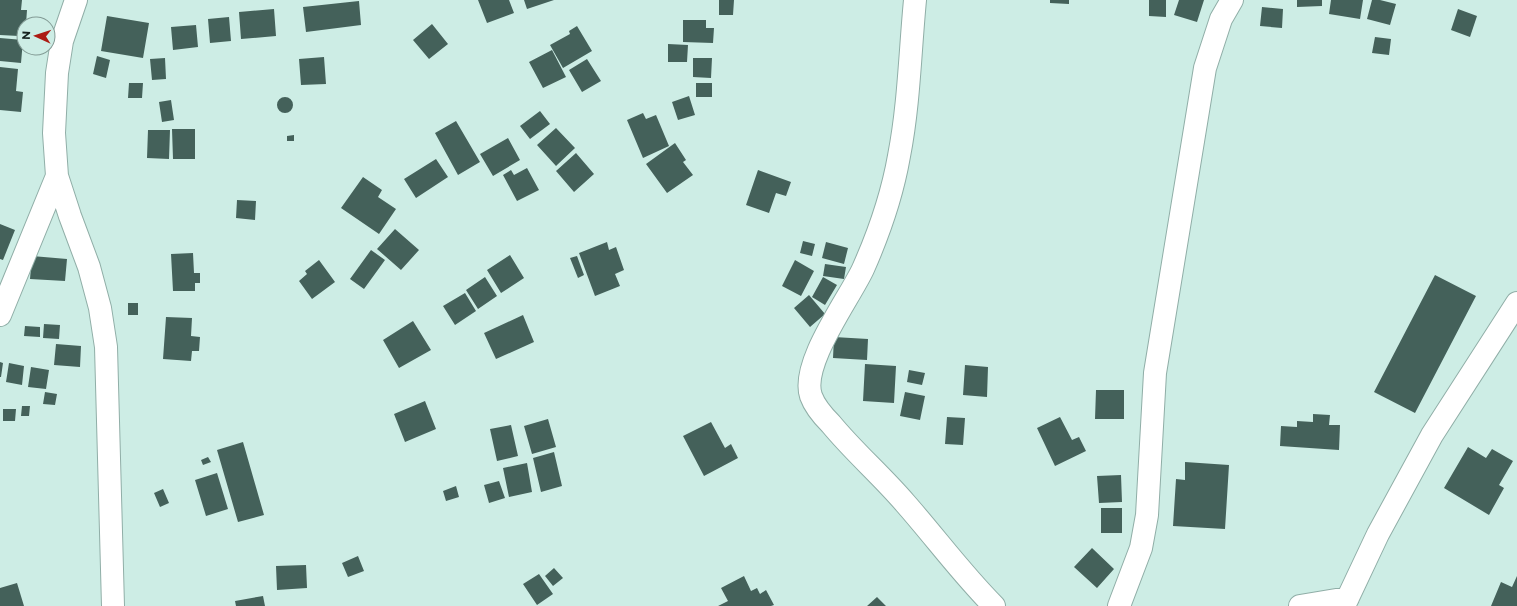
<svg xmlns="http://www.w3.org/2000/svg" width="1517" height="606" viewBox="0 0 1517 606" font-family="Montserrat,sans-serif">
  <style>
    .building { fill: #44615a }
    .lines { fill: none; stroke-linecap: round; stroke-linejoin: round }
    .minor-casing { stroke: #90aea7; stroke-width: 24 }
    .minor { stroke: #fff; stroke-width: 22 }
  </style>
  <rect width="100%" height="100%" fill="#cdede5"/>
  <path class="building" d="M0,0H22L21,10H27L26,24L20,25L19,36L0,35Z
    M478,0H509L514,13L487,23Z
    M524,0H554L527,9Z
    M719,0H734L733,15H719Z
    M1050,0H1069V4L1050,3Z
    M1149,0H1166V17L1149,16Z
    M1179,0H1204L1197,22L1174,15Z
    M1297,0H1322V6L1297,7Z
    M1331,0H1363L1360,19L1329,14Z
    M1372,0H1380L1396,4L1390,25L1367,19Z
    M359,1L361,25L306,32L303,7Z
    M1262,7L1283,9L1282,28L1260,26Z
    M274,9L276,36L241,39L239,12Z
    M1458,9L1477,16L1470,37L1451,30Z
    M107,16L149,23L143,58L101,51Z
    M229,17L231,41L210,43L208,19Z
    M683,20H706V28H714L713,43L683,42Z
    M432,24L448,44L429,59L413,40Z
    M196,25L198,47L173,50L171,27Z
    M577,26L592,51L563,68L550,45L570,34L569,31Z
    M1375,37L1391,39L1389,55L1372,53Z
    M0,38L23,40L21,63L0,61Z
    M668,44L688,45L687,62H668Z
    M552,50L566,77L543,88L529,62Z
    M97,56L110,60L106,78L93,74Z
    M324,57L326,84L301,85L299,59Z
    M165,58L166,79L152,80L150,59Z
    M693,58H712L711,78L693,77Z
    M587,59L601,81L582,92L569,70Z
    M0,67L18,69L16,91L23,92L21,112L0,110Z
    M129,83H143L142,98H128Z
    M696,83H712V97H696Z
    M689,96L695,115L678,120L672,102Z
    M277 105a8 8 0 1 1 16 0a8 8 0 1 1-16 0Z
    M171,100L174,120L162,122L159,102Z
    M540,111L550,124L530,139L520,126Z
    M643,113L646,119L656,115L669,146L643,158L627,120Z
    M456,121L480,162L458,175L435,133Z
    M556,128L575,148L556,166L537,145Z
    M172,129H195V159H173Z
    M148,130H170L169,159L147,158Z
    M294,135V141H287V136Z
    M508,138L520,160L493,176L480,154Z
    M675,143L686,160L683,162L693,175L667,193L646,164Z
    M576,153L594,174L574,192L556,171Z
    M436,159L448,177L416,198L404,179Z
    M527,168L539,190L517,201L503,175L511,170L514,175Z
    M758,170L791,182L786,196L776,193L769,213L746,205Z
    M363,177L382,190L378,197L396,209L379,234L341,208Z
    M237,200L256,201L255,220L236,218Z
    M0,224L15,230L3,260L0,259Z
    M395,229L419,250L401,270L377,249Z
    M803,241L815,244L812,256L800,253Z
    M607,242L609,250L616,247L624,270L615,274L620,286L595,296L579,253Z
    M826,242L848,248L844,264L822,258Z
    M371,250L385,260L364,289L350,279Z
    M193,253L194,273H200V283H195V291H173L171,254Z
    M510,255L524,278L501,293L487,270Z
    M32,256L67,259L65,281L30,279Z
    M577,256L584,275L578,278L570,258Z
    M319,260L335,282L312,299L299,281L307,274L305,271Z
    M795,260L814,271L801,296L782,286Z
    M825,264L846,267L844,279L823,276Z
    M1435,275L1476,296L1415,413L1374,392Z
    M485,277L497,296L478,309L466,290Z
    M823,277L837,285L825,305L812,297Z
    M465,293L476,311L455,325L443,306Z
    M809,295L825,314L810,327L794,308Z
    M128,303H138V315H128Z
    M523,315L534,342L496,359L484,333Z
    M166,317L192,318L191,336L200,337L199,351H192L191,361L163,359Z
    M413,321L431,350L399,368L383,340Z
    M44,324L60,325L59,339L43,338Z
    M25,326L40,327V337L24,336Z
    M834,337L868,339L867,360L833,358Z
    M56,344L81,346L80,367L54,365Z
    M0,362L3,363L1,377H0Z
    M9,363L24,366L22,385L6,382Z
    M865,364L896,366L894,403L863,401Z
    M965,365L988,367L987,397L963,395Z
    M31,367L49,370L46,389L28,387Z
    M909,370L925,373L922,385L907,382Z
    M1096,390H1124V419H1095Z
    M45,392L57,394L55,405L43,404Z
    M905,392L925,396L920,420L900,416Z
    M425,401L436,429L405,442L394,414Z
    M22,406H30L29,416H21Z
    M3,409H16L15,421H3Z
    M1313,414L1330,415L1329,425H1340L1339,450L1280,446L1281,426L1297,427V421L1313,422Z
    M947,417L965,418L963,445L945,444Z
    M1060,417L1072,440L1079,437L1086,451L1055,466L1037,428Z
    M548,419L556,447L532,454L524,426Z
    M711,422L725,448L731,444L738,458L704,476L683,436Z
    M511,425L518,456L497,461L490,429Z
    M243,442L264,515L238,522L217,450Z
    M1468,447L1486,458L1492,449L1513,461L1499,485L1504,488L1489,515L1444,488Z
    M554,452L562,486L541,492L533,458Z
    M208,457L211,462L203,465L201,460Z
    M1185,462L1229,465L1225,529L1173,526L1176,479L1185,480Z
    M527,463L532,492L509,497L503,468Z
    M217,473L228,509L206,516L195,480Z
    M1121,475L1122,502L1099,503L1097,476Z
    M499,481L505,498L489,503L484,485Z
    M456,486L459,497L446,501L443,491Z
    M163,489L169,503L160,507L154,493Z
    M1101,508H1122V533H1101Z
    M1092,548L1114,569L1097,588L1074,567Z
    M358,556L364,571L348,577L342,563Z
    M306,565L307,588L277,590L276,566Z
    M554,568L563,578L553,586L545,576Z
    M539,574L553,594L537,605L523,584Z
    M744,576L751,591L757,588L760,594L766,590L774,605L771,606H718L728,601L721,588Z
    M1517,576V606H1491L1501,582L1512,587Z
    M17,583L24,606H0V588Z
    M263,596L265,606H236L235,601Z
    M877,597L886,606H867Z"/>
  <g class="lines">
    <g class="minor-casing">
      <path id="minor" d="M76,0L62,41L57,73L54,133L57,176L70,216L89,267L100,308L106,347L113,606
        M915,0C910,52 909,105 899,156C892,196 879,233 863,269C849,299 800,364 811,396C815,407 823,416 831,424C854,452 881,475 905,503C935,537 962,574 994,606
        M0,315L57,176
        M1119,606L1141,548L1147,515L1155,373L1205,68L1221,19L1232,0
        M1300,606L1348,598
        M1344,606L1378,534L1432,435L1517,303"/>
    </g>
    <use href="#minor" class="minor"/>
  </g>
  <g transform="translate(36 36) rotate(273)"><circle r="19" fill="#cdede5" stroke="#839b95"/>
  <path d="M0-3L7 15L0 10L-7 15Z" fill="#ac1b13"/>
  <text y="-6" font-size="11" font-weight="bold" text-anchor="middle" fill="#15211e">N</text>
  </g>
</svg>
